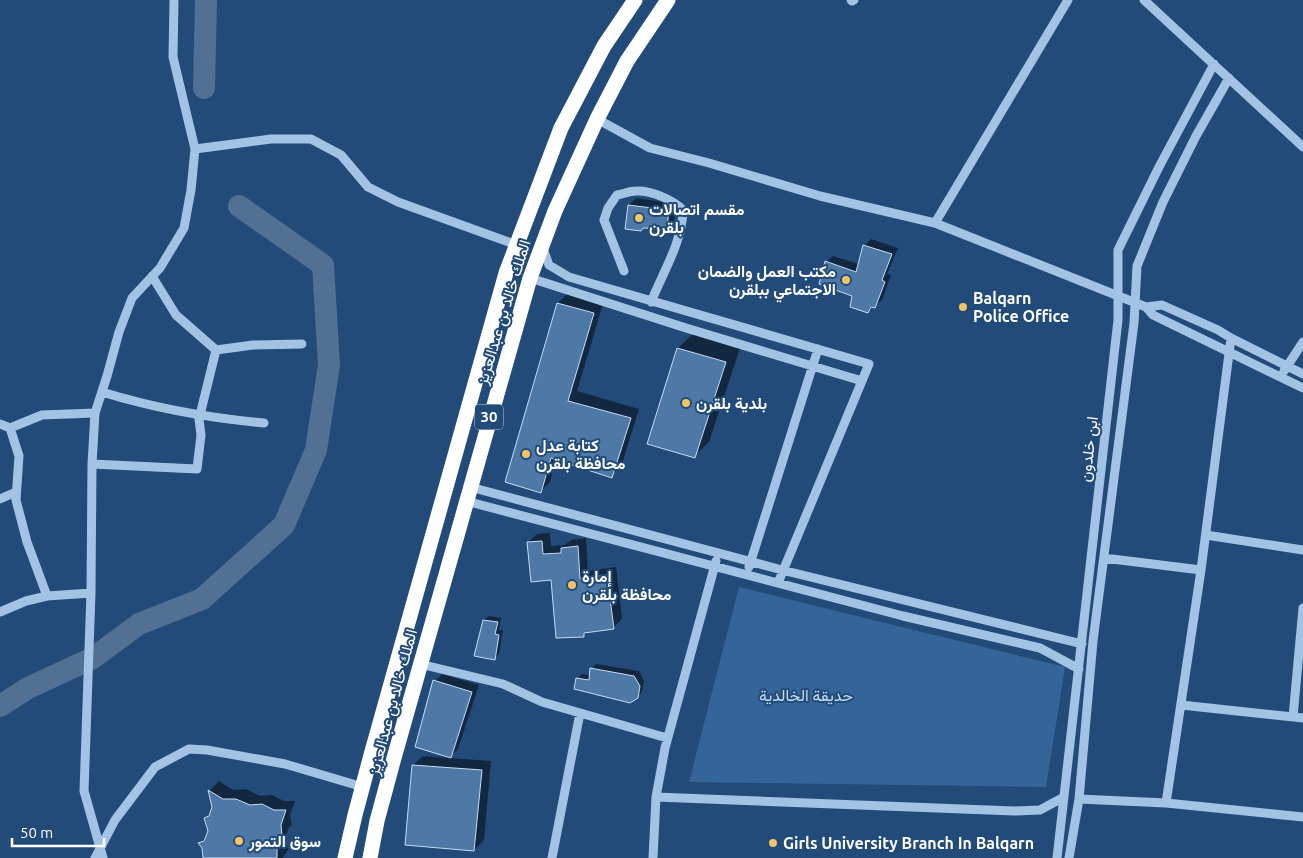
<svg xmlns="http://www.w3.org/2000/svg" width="1303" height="858" viewBox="0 0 1303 858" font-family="Ubuntu,Vazirmatn,sans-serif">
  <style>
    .green { fill: #356598 }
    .shadow { fill: #0007 }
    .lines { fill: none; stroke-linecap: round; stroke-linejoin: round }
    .river { stroke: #517093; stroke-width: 22 }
    .building { fill: #4e78a6; stroke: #c6ddf4 }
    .minor { stroke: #a3c3e5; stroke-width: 9 }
    .highway { stroke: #fff; stroke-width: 15 }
    .poi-dot { fill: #f1c465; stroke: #224b7a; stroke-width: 2 }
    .labels { text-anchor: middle; stroke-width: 4; stroke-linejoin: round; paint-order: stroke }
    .shield { fill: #224b7a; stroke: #bdc9d7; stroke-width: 1 }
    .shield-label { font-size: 15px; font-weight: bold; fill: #fff }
    .poi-label { font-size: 16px; font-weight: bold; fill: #fff; stroke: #224b7a; text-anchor: start }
    .street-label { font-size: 16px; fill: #fff; stroke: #224b7a }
    .park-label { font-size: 16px; fill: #c6ddf4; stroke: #224b7a }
  </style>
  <rect width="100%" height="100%" fill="#224b7a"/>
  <path class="green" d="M739,587L1065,667L1046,787L689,782Z"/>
  <path class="shadow" d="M636,198L676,204L674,220L666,227L629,205Z
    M871,239L898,248L887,274L891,275L882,300L868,312L826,262L833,256L859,264L864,246Z
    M567,294L603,304L577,391L639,409L621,467L611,476L556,459L550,482L540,492L558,303Z
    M693,334L740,348L709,442L694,456L649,443L678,348Z
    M550,533L551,546L565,545L571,540L586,538L588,571L616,567L622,619L614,627L588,631L583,636L553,579L528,542L537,534Z
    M489,616L501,618L499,630H503L499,654L494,658L484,620Z
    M596,664L639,671L644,681L642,692L637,697L577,679L582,674L591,676L592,669Z
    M442,674L479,685L458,749L451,756L435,681Z
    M423,756L491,761L484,840L474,850L413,765Z
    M219,781L233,790L246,789L260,796L272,795L284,801H295L290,815L292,825L289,827L285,839L288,850L283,858H204L203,847L200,843L207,836L209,831L206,819L210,814L213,807L209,791Z"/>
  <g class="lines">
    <path class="river" d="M204,88L206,0
      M0,706L28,688L93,658L139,624L202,599L284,525L316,450L329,365L323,265L239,206"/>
  </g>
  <path class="building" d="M628,205L669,210L667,229L643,228L641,231L625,229Z
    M863,245L892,254L882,280L885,282L875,308L871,307L868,313L850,307L852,296L819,284L825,261L856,272Z
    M557,303L594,313L568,401L631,418L612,478L551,458L541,493L505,482Z
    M677,348L726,362L695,458L647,444Z
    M542,541L543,554L561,553V548L578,546L580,579L607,575L614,629L584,633V637L556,638L551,580L531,582L527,542Z
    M483,620L498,622L495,634L499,635L495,660L474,656Z
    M590,668L634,676L640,686L638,698L630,703L574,689L576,678L589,680Z
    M433,680L472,692L451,758L415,747Z
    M412,765L482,770L474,851L405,845Z
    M208,790L223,799H236L250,805L262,804L274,810H286L281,825L282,836L277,845V858H203L202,848L198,843L204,841L208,831L204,818L209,816L212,807Z"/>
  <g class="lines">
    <path class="minor" d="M851,0L852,1L854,0
      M1144,0L1303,147
      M597,119L650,148L709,163L820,196L935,223L1146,307L1153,315L1303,388
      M195,149L271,139H311L341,155L368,187L398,202L517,245
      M935,223L1068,0
      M542,246L549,265L569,277L869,364L778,583
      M624,271L604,220L608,208L617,195C623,194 630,191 636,191C651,190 673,200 683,210C682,243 663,272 651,302
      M530,278L686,328L862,381
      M1146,307L1162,305L1218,330L1231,338L1303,374
      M216,350L253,345L302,344
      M1284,371L1303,342
      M102,392C154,408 209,418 264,423
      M0,424L10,428
      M92,464L197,469L201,435L199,419L216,350L176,315L152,276
      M470,487L782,570L1082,644
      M0,499L16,492
      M466,501L903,616L1040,648L1079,669
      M1206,535L1303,550
      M1104,558L1201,570
      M749,567L818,349
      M91,593L47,596L27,542L16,500L19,456L10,428L42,415L95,413
      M0,612L26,601L47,596
      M420,664L503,684L542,702L667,738
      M1181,705L1303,718
      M1293,717L1303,608
      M656,797L1014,811L1040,810L1064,797
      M1079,799L1166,803L1303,817
      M1166,803L1201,570L1231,338
      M95,858L115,820L155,767L189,749L207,750L285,764L363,787
      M103,858L84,791L91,593L92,464L95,413L107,376L119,332L132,298L160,268L184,228L191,190L195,149L173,57L174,0
      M552,858L580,713
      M653,858L656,797L665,748L716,561
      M1057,858L1118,320V250L1159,167L1214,64
      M1069,858L1079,799L1093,641L1134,323L1137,266L1163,202L1196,136L1229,78"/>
    <path class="highway" d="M345,858L355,815L371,755L506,273L561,128L604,46L635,0
      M370,858L377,821L394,758L530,278L555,211L597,119L627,61L668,0"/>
  </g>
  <g class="poi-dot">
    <circle cx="639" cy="218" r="5"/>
    <circle cx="846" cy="280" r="5"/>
    <circle cx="963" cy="307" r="5"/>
    <circle cx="686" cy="403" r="5"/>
    <circle cx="526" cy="454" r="5"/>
    <circle cx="572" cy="585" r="5"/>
    <circle cx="239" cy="841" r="5"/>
    <circle cx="773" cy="843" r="5"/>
  </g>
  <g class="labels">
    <rect class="shield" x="475" y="404.5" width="28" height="25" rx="4"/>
    <g class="shield-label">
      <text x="489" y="422">30</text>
    </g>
    <g class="poi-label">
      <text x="649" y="215">مقسم اتصالات<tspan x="649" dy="18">بلقرن</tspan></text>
      <text x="836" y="277" text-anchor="end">مكتب العمل والضمان<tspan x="836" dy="18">الاجتماعي ببلقرن</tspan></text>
      <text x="973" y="304">Balqarn<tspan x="973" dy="18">Police Office</tspan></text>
      <text x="696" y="409">بلدية بلقرن</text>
      <text x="536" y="451">كتابة عدل<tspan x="536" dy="18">محافظة بلقرن</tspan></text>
      <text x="582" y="582">إمارة<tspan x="582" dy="18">محافظة بلقرن</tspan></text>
      <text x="249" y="847">سوق التمور</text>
      <text x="783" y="849">Girls University Branch In Balqarn</text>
    </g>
    <g class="street-label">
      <text transform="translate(503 312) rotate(-73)" y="6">الملك خالد بن عبدالعزيز</text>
      <text transform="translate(1088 449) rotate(-83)" y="6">ابن خلدون</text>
      <text transform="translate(392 702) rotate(-75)" y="6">الملك خالد بن عبدالعزيز</text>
    </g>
    <g class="park-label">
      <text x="806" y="701">حديقة الخالدية</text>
    </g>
  </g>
  <path d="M12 838v8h92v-8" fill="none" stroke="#ffffff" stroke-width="2.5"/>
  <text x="20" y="838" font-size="15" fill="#ffffff" stroke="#224b7a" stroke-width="4" paint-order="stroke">50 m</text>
</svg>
